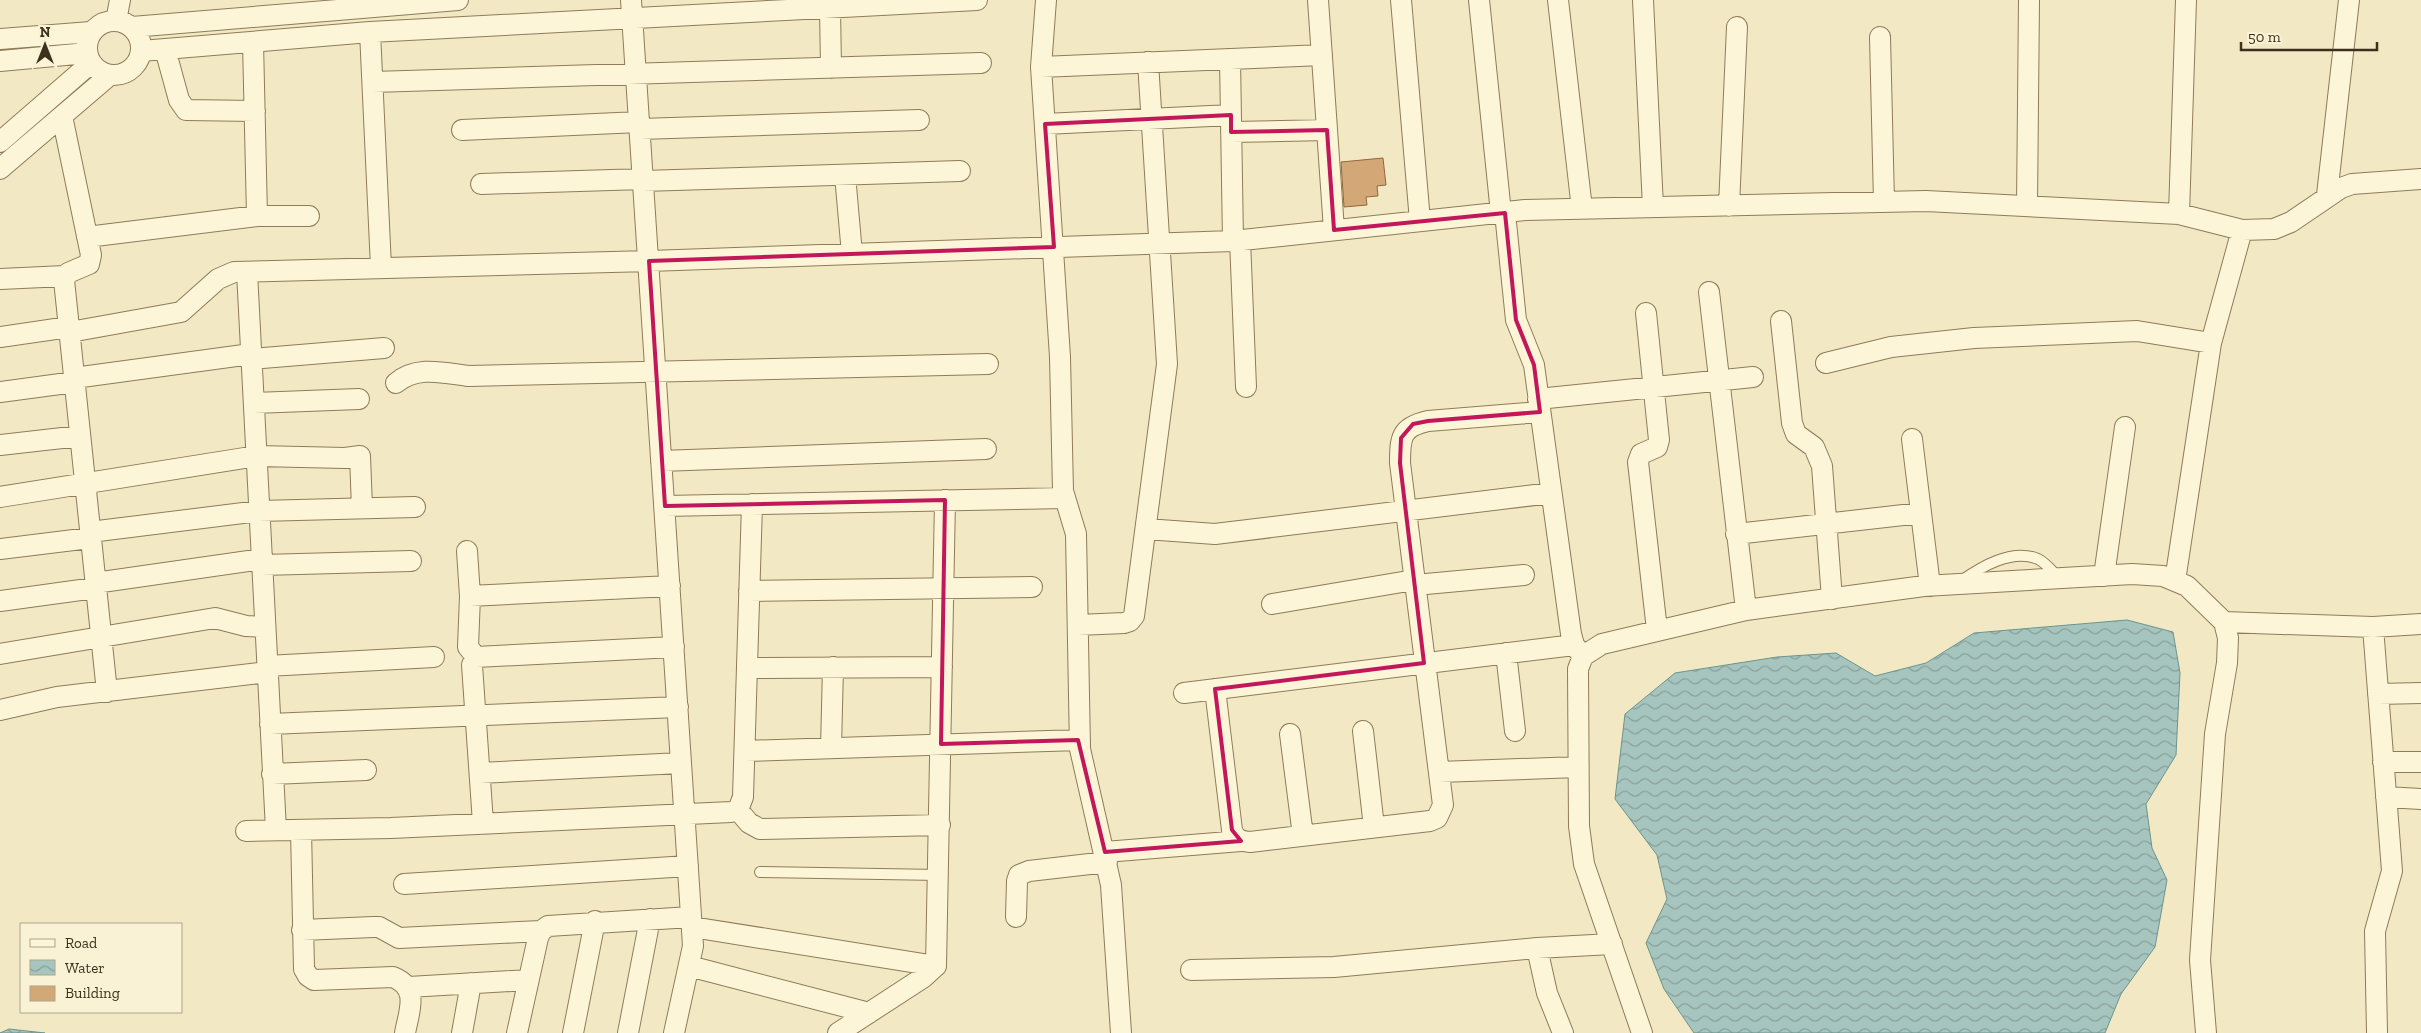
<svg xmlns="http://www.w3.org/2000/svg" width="2421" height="1033" viewBox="0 0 2421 1033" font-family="'Zilla Slab',serif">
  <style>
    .water { fill: url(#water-waves); stroke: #6b948f }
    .building { fill: #d3a876; stroke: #90673c }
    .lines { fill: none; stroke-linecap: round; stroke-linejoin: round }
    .service-casing { stroke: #8f7b58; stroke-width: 12 }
    .minor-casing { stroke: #8f7b58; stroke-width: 22 }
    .service { stroke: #fcf5d8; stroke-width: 10 }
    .minor { stroke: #fcf5d8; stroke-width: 20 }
    .marked { fill: none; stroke: #c2185b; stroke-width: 4; stroke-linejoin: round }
  </style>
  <defs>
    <pattern id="water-waves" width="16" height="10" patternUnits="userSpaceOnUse" patternTransform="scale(1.25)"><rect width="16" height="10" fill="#a6c5bf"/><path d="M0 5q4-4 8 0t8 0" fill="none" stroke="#88a09b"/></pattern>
  </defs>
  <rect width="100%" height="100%" fill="#f2e9c4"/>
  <path class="water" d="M2127,620L2173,632L2180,673L2176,755L2146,804L2152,848L2167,880L2155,947L2121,994L2105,1033H1694L1664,989L1646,943L1667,899L1657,855L1615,799L1625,714L1675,673L1777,657L1836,653L1875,676L1926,663L1974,633Z
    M9,1029L45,1033H0Z"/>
  <path class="building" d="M1383,158L1386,185L1377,186L1378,196L1366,197L1367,205L1344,207L1341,162Z"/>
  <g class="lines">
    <g class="service-casing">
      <path id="service" d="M1961,581C1981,567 2012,548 2038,559C2046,563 2052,571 2058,577
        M760,872L939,875"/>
    </g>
    <g class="minor-casing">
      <path id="minor" d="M631,0L693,946L674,1033
        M1046,0L1041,67L1060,357L1063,491L1076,534L1080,749L1111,885L1121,1033
        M1318,0L1334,230
        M1401,0L1420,221
        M1479,0L1501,213
        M1558,0L1582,209
        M1643,0L1653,207
        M830,8L831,68
        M87 48a27 27 0 1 1 54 0a27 27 0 1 1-54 0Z
        M116,21L120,0
        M132,27L458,0
        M370,32L381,267
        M1880,37L1884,202
        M0,39L91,32
        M253,42L257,216
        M165,49L179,100L186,110L255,111
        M141,51L370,32L977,0
        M1230,59L1233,241
        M0,61L87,53
        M1041,67L1322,55
        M373,82L981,63
        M62,116L91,255L89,264L68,273L64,280L107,692
        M1045,124L1231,115
        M640,129L919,120
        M462,130L639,122
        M1231,132L1327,130
        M0,142L91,63
        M0,169L110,75
        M845,175L852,254
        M643,181L960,171
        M481,184L643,179
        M2327,195L2349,0
        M1729,206L1737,27
        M2027,206L2029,0
        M1505,213L1516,320L1534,365L1571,634L1574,645L1583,656
        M2179,214L2186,0
        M87,237L257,216H309
        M1240,240L1246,387
        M247,272L276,830
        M0,279L65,276
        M1709,292L1746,610
        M1646,313L1659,440L1657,447L1641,454L1638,462L1657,630
        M1781,321L1792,423L1796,434L1814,447L1822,466L1832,599
        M70,332L181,312L218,279L234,272L649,261L1233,241L1525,210L1926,201L2179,214L2242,230L2274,229L2291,222L2341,188L2352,184L2421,179
        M0,337L69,327
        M252,359L384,348
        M1826,363L1891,347L1974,338L2137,331L2211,343
        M74,378L251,354
        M396,383C417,365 444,373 469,376L988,364
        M0,392L75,382
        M1538,399L1753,377
        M254,403L359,399
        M1912,439L1930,586
        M0,445L80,436
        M661,461L986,449
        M0,497L257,456L345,458L360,456L362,508
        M665,506L1065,498
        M1146,529L1215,534L1551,493
        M90,532L259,511L415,507
        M1736,534L1921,513
        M0,549L90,538
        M467,551L470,596L468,647L476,657
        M262,565L411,561
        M2104,576L2125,427
        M2175,581L2211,343L2242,230
        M95,583L262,559
        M1415,585L1524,575
        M749,591L1032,587
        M470,596L670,586
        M0,601L95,588
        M1272,604L1414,580
        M2224,622L2373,627L2421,624
        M1078,625L1124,623L1130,621L1134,616L1167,364L1148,62
        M2373,627L2392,871L2375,931L2377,1033
        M1506,653L1515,731
        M0,654L215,618L246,626L265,627
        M267,666L434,657
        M747,668L942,667
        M1215,689L1232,830C1235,839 1240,841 1250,842L1430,821L1437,818L1443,805L1400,463C1400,437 1401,427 1428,421L1540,412
        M1184,693L1574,645
        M2378,694L2421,693
        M0,710L57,697L267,672
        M270,724L678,707
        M1363,731L1374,827
        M1290,734L1303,836
        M831,748L833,667
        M745,751L1080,740
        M2383,762H2421
        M1439,772L1578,767
        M480,773L681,763
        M272,774L366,770
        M2386,797L2421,799
        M738,810L749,823L760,829L940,825
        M483,823L472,665L476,657L674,647
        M301,830L304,969L308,976L314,980L393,977C420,988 409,1011 405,1033
        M246,831L391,828L731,812L738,810L743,797L752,504
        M1105,852L1241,841
        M404,884L688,866
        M1016,917L1017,881L1019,875L1029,871L1107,862
        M692,927L936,966
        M302,930L373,927H379L399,938L541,931
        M1537,948L1547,993L1563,1033
        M689,966L869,1013
        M1191,970L1334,967L1537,948L1612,944
        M409,987L528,980
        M462,1033L471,983
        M517,1033L538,938L541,931L548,926L691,917
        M573,1033L595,921
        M628,1033L650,919
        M838,1033L924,977L936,966L945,500
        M1642,1033L1584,864L1579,826L1578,669L1583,656L1602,644L1746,610L1924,586L2132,574L2163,576L2187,586L2224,622L2228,638L2227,663L2215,734L2200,960L2206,1033"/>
    </g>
    <use href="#service" class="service"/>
    <use href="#minor" class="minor"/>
  </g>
  <path class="marked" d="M1231,115V132L1327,130L1334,230L1505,213L1516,320L1534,365L1540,412L1428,421L1413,424L1401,438L1400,463L1424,663L1215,689L1232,830L1241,841L1105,852L1078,740L941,744L945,500L665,506L649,261L1054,247L1045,124Z"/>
  <rect x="20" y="923" width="162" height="90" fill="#f9f2d4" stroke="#aea48b"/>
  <rect x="30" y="939" width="25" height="8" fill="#fcf5d8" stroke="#aea48b"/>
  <text x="65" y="948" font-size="15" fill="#3d301d">Road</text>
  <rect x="30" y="960" width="25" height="15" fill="url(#water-waves)" stroke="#aea48b"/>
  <text x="65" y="973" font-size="15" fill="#3d301d">Water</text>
  <rect x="30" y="986" width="25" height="15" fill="#d3a876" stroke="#aea48b"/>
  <text x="65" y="998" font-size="15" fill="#3d301d">Building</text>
  <g transform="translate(45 45)" stroke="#f9f2d4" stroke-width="4" paint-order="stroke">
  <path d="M0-4L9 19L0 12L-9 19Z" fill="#3d301d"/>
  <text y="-8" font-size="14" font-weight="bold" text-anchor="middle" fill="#3d301d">N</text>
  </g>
  <path d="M2241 42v8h136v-8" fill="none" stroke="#3d301d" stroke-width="2.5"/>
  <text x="2248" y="42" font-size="15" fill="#3d301d" stroke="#f9f2d4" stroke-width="4" paint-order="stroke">50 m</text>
</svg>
